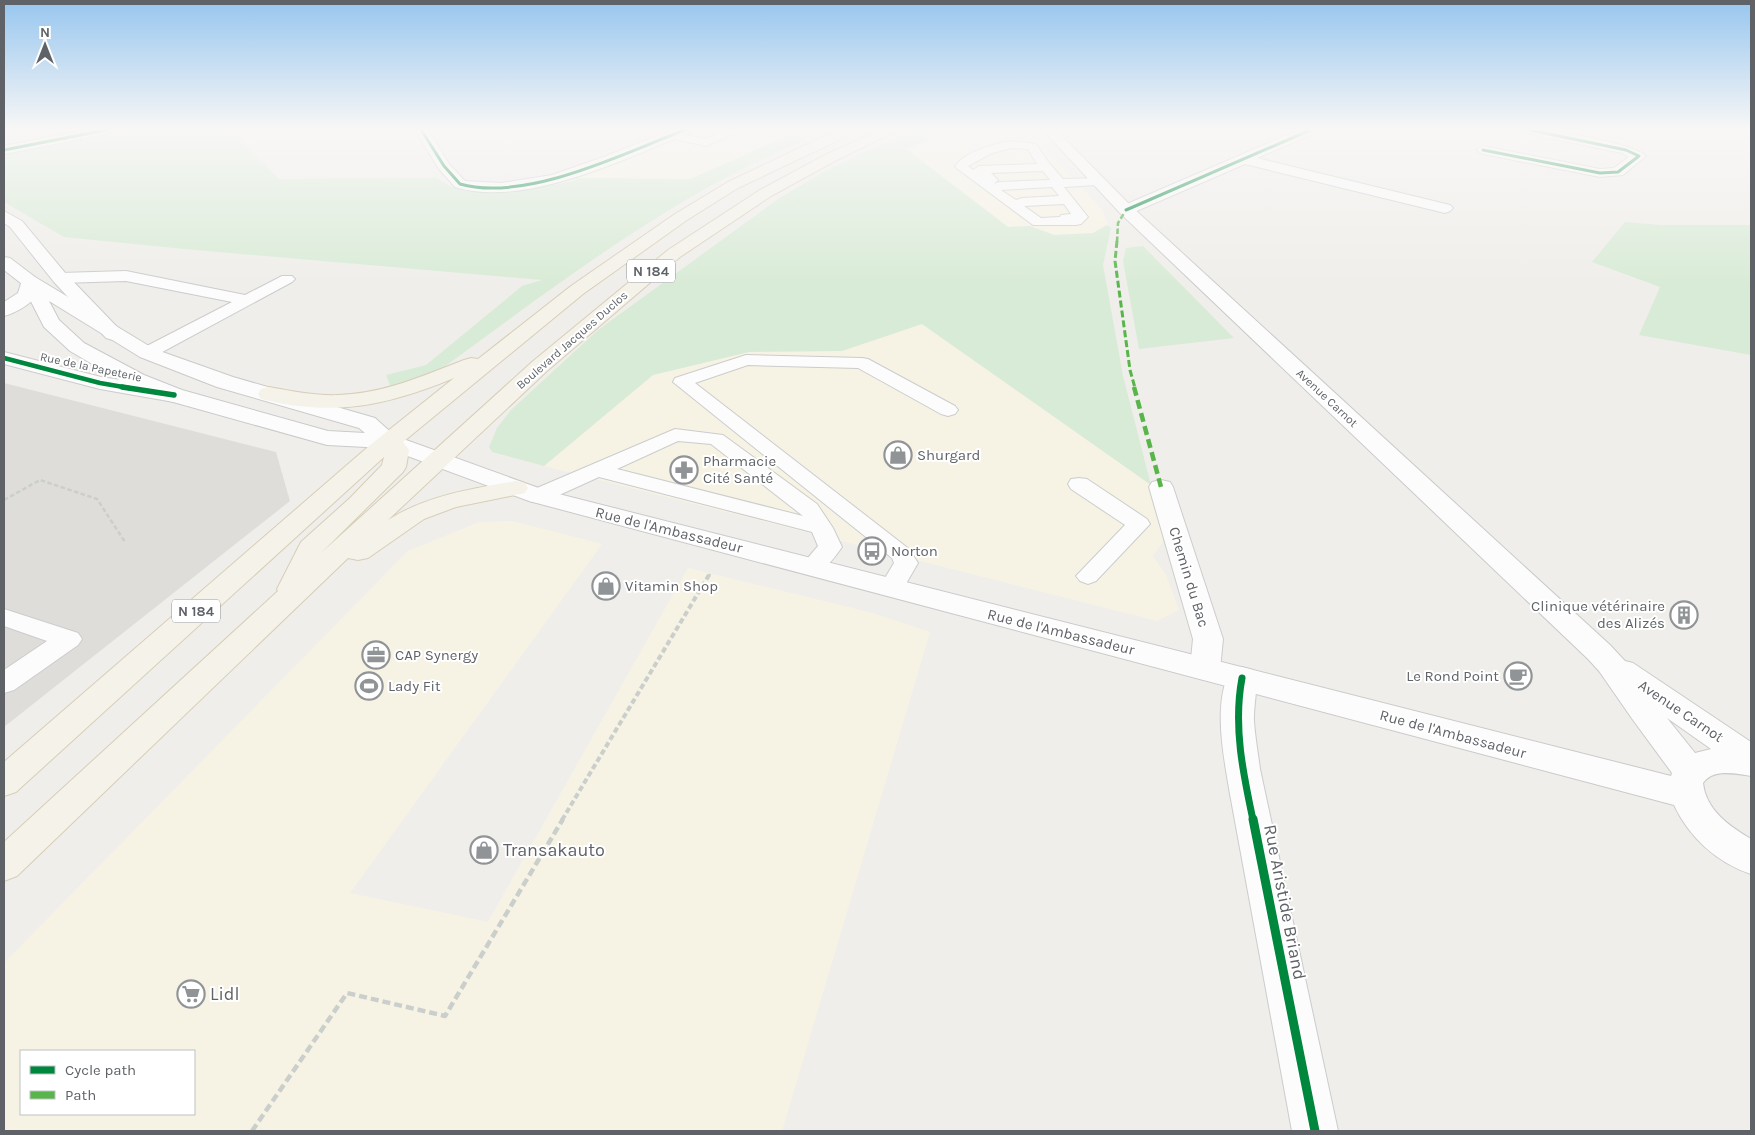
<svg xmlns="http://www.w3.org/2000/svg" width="1755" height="1135" viewBox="0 0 1755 1135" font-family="Karla,sans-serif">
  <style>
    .commercial { fill: #f7f3e4; fill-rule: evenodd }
    .industrial { fill: #dfddda }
    .green { fill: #d8ebd6 }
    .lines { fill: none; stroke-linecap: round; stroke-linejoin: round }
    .service-casing { stroke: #cbcccc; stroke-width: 2 }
    .minor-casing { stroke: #cbcccc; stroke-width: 2 }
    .secondary-casing { stroke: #cacacb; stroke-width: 2 }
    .primary-casing { stroke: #d7ceb8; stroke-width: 2 }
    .path-far2 { stroke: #cacfcc; stroke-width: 2.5; stroke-dasharray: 4.5 2.5; stroke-linecap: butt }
    .path-far1 { stroke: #cacfcc; stroke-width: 4; stroke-dasharray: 5.5 3; stroke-linecap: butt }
    .path { stroke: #cacfcc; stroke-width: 4.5; stroke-dasharray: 8 4; stroke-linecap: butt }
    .service { fill: #fdfcfc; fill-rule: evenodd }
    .minor { fill: #fdfcfc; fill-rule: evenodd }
    .secondary { fill: #fdfcfc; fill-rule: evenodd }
    .primary { fill: #f4f2e9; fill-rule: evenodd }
    .rail { stroke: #e4e4e4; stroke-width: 2; stroke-dasharray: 0.5 3; stroke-linecap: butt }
    .quiet-far2 { stroke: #58b549; stroke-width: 2.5; stroke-dasharray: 5.5 2.5; stroke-linecap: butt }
    .quiet-far1 { stroke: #58b549; stroke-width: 3; stroke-dasharray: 7 3; stroke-linecap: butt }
    .quiet { stroke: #58b549; stroke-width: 4.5; stroke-dasharray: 9 4.5; stroke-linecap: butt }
    .cycleway-far4-casing { stroke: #fff; stroke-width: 5 }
    .cycleway-far3-casing { stroke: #fff; stroke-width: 6 }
    .cycleway-far2-casing { stroke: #fff; stroke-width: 8 }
    .cycleway-far1-casing { stroke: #fff; stroke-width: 10 }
    .cycleway-casing { stroke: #fff; stroke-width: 12 }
    .cycleway-far4 { stroke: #00873e; stroke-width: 3 }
    .cycleway-far3 { stroke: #00873e; stroke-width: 4.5 }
    .cycleway-far2 { stroke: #00873e; stroke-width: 5.5 }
    .cycleway-far1 { stroke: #00873e; stroke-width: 7 }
    .cycleway { stroke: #00873e; stroke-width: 9 }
    .labels { text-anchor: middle; stroke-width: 4; stroke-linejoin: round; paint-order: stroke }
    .far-street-label { font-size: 12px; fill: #5f6368; stroke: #fff }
    .shield { fill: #fff; stroke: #8f9295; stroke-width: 1 }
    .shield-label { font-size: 14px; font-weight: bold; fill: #5f6368 }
    .poi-label { font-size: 15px; fill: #5f6368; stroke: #fff; text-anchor: start }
    .street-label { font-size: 15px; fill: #5f6368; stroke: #fff }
    .near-poi-label { font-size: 18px; fill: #5f6368; stroke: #fff; text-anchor: start }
    .near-street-label { font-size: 18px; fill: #5f6368; stroke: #fff }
  </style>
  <rect width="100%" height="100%" fill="#efeeea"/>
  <path class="commercial" d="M708,128H805L690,179L577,178Z
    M954,128H1027L1102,210L1108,224L1093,233L1054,235L1030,226L1008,227L906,148Z
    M922,324L1151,485L1167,536L1153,556L1166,575L1179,610L1157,621L544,466L653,375L749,352L842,351Z
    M512,521L602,544L350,893L488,922L688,568L869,612L930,632L782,1131H4V963L408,551L479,522ZM21,1051H194V1114H21Z"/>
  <path class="industrial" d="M4,383L276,452L290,501L4,727Z"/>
  <path class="green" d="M137,128H228L279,179L437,178C470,205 536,188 574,181L577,178L690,179L805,128H834C773,153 713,182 658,217C584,263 514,316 444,367L421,379L391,388L386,375L426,365L522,286L542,280L184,249L64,237L4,202V154Z
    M920,128H954L906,149L1008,227L1030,226L1054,235L1093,233L1107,225L1111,228L1103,265L1123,376L1151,485L922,324L842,351L749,352L653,375L544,466L492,452L489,447L497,428L511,410L598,330L781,197L823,172L884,143Z
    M1625,222L1660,225H1751V355L1639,335L1660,287L1592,262Z
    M1143,246L1234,338L1139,349L1123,261L1126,248Z"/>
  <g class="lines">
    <g class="service-casing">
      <path id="service" d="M731,128H746L706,146L666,137L664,135L670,132L705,139Z
        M1012,141L1036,144L1049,163L1063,179L1102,178L1104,181L1098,185L1064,187L1088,217L1081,224L1076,225H1033L955,167C962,152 997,143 1012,141ZM1012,148L1028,149L1037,164L979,166L973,170L968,166L992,153ZM1043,171L1050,180L999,182L994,184L998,180L991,173ZM1052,187L1059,196L1022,198L1016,200L1001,190ZM1064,204L1071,214L1061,215L1060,217L1041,218L1024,206Z
        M126,271L245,295L282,276H292L295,279L292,282L153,357L147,358L141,357L138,353L141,349L232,302L126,281L60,283L55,281L52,278L55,275L60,273Z
        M746,355L862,358L868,359L955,406L958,410L955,414L948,416L941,414L858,368L748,365L695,383L909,549L918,563L900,594L891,596L882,594L879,588L894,563L892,558L673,382L675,378Z
        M675,429L723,435L817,504L833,528L842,547C832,561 822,576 805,571L801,566L818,546L812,532L599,477L546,501L538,503L530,501L527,496L530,491ZM678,441L711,444L803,516L617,469Z
        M1079,478L1087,479L1147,519L1150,524L1096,581L1088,584L1080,581L1076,576L1125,525L1071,489L1068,484L1071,479Z
        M4,609L78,633L82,639L78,645L14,690L4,693V670L47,641L4,626Z"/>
    </g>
    <g class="minor-casing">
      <path id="minor" d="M95,128H122L116,132L4,154V146Z
        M414,128H427L449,164L465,181L501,183L552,175L606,156L677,128H695L694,131C628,157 526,209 455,187L439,169Z
        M1303,128H1321L1320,131L1257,158L1450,205L1453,208L1450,211L1445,213L1245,164L1132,213H1120L1118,210L1120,207Z
        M1514,128C1523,128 1532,127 1541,128C1559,131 1637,145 1646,156L1623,175L1600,177L1483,154L1476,150L1483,146L1600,169L1614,168L1629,157L1622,153L1520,132Z
        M4,211L22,221L66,274L120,330L123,334L120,338L113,340L106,338L54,282L10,227L4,223Z
        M29,276L35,277L38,281C37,286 38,293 35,297C30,305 13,314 4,316V302L18,293L23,277Z
        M4,352L101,377L174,388L182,390L185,395L182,400L174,402L100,389L4,364Z
        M1161,480L1170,482L1173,487L1223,639L1220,669L1216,677L1205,680L1194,677L1190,669L1193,639L1149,487L1152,482Z
        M1242,667L1253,670C1260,683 1253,705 1254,721C1255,737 1258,753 1260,769L1338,1131H1292L1230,794C1224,759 1212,702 1231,670Z"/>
    </g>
    <g class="secondary-casing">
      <path id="secondary" d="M1041,128H1054L1132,207L1610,645L1625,661L1633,663L1751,742V776C1736,774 1714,768 1703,783C1706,810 1729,826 1751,839V874C1717,863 1689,837 1674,805L529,501L386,448L327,445L166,400L128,385L70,351L44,327L22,284L4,270V257L10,258L35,277L154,349L233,377L375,418L395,436L547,491L1671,776L1672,773L1633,720L1599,671L1588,659L1120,213ZM49,301L140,357L217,387L359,428L365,433L328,431L182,390L144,375L84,343L59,320ZM1667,718L1711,749L1695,753Z"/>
    </g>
    <g class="primary-casing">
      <path id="primary" d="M885,128H902L835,161L771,196L680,257L547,371L388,520C427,495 472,489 516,481L525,483L528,488L525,493L456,507L424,519L368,558L358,560L348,558L17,876L4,881V842L278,591L277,589L301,542L350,498L382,465L384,457L16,792L4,796V762L369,446L454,378C386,406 334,417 261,399L258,394L261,389L269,387C292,391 315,396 338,395C382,394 423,376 464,360L471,358L478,359L571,286L675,214L728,182L831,133L836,132L843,136L841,139L738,188L687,220L583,294L403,442L409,450L406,467L403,472L321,553L532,362L668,250L760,190L825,155Z"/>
    </g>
    <path class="path-far2" d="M4,500L40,480L97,499L125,542
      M709,576L710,574"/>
    <path class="path-far1" d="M562,820L709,575"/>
    <path class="path" d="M252,1131L347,993L445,1016L563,819"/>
    <use href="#service" class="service"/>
    <use href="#minor" class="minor"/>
    <use href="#secondary" class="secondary"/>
    <use href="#primary" class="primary"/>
    <path class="rail" d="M4,132L27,128
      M4,141L69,128"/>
    <path class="quiet-far2" d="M1117,242L1118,223L1126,210"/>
    <path class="quiet-far1" d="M1117,241L1115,261L1130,370L1135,388"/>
    <path class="quiet" d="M1134,387L1161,487"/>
    <g class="cycleway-far4-casing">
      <path id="cycleway-far4" d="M420,128L444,166L460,184C526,203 628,152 689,128
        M4,150L116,128
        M1483,150L1600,173L1618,172L1639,156L1626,150L1520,128
        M1126,210L1315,128"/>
    </g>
    <g class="cycleway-far3-casing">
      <path id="cycleway-far3" d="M4,358L100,383L129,388"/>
    </g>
    <g class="cycleway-far2-casing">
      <path id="cycleway-far2" d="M122,387L174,395"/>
    </g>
    <g class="cycleway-far1-casing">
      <path id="cycleway-far1" d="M1242,678C1233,726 1243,773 1253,820"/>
    </g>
    <g class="cycleway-casing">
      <path id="cycleway" d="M1253,819L1315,1131"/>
    </g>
    <use href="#cycleway-far4" class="cycleway-far4"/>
    <use href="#cycleway-far3" class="cycleway-far3"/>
    <use href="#cycleway-far2" class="cycleway-far2"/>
    <use href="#cycleway-far1" class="cycleway-far1"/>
    <use href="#cycleway" class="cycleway"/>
  </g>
  <linearGradient id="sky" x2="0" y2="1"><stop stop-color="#97c6ef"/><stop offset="0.45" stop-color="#f8f7f6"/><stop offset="1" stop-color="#f8f7f6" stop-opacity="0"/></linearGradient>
  <rect width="1755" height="287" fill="url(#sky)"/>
  <defs>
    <g id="shop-ring" transform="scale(1.4375)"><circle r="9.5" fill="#fff" stroke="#919496" stroke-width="1.5"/><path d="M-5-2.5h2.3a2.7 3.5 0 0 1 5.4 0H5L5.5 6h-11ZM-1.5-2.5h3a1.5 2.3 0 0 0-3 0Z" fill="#919496"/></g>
    <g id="pharmacy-ring" transform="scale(1.4375)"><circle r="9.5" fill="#fff" stroke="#919496" stroke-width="1.5"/><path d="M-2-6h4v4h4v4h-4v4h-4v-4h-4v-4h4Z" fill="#919496"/></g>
    <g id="bus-ring" transform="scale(1.4375)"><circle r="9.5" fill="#fff" stroke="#919496" stroke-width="1.5"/><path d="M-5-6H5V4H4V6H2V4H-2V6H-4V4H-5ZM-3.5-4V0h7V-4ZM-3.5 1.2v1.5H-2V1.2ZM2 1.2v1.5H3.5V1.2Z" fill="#919496"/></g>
    <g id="building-ring" transform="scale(1.4375)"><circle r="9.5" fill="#fff" stroke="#919496" stroke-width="1.5"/><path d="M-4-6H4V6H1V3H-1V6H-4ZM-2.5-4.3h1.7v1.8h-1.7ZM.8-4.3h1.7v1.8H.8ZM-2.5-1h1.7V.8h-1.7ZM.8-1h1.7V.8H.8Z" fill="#919496"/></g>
    <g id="office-ring" transform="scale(1.4375)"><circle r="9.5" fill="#fff" stroke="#919496" stroke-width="1.5"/><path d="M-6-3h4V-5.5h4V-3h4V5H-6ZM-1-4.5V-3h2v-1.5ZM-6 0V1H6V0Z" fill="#919496"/></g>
    <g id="cafe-ring" transform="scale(1.4375)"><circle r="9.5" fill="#fff" stroke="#919496" stroke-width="1.5"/><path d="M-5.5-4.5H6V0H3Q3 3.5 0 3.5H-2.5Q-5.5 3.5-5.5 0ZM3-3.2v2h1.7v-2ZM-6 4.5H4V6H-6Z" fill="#919496"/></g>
    <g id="stadium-ring" transform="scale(1.4375)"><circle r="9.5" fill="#fff" stroke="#919496" stroke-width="1.5"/><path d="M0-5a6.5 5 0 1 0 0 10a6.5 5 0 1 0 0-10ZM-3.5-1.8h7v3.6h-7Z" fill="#919496"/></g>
    <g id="supermarket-ring" transform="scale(1.4375)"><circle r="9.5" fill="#fff" stroke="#919496" stroke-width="1.5"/><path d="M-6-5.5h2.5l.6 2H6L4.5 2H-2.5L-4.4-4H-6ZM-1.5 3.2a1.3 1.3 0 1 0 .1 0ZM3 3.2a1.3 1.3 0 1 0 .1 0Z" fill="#919496"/></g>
  </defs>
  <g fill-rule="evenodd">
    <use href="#shop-ring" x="898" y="455"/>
    <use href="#pharmacy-ring" x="684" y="470"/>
    <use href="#bus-ring" x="872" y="551"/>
    <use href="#shop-ring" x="606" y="586"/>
    <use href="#building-ring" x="1684" y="615"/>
    <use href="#office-ring" x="376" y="655"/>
    <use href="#cafe-ring" x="1518" y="676"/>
    <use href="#stadium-ring" x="369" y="686"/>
    <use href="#shop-ring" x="484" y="850"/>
    <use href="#supermarket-ring" x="191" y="994"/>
  </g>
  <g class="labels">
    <g class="far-street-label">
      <text transform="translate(572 340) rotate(-41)" y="4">Boulevard Jacques Duclos</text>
      <text transform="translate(91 367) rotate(12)" y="4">Rue de la Papeterie</text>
      <text transform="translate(1327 398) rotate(43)" y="4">Avenue Carnot</text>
    </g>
    <g class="shield">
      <rect x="627" y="259.5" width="48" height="23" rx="4"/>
      <rect x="172" y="599.5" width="48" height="23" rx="4"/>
    </g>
    <g class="shield-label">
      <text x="651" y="276">N 184</text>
      <text x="196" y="616">N 184</text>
    </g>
    <g class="poi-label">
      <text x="917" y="460">Shurgard</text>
      <text x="703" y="466">Pharmacie<tspan x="703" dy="17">Cité Santé</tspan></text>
      <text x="891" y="556">Norton</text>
      <text x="625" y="591">Vitamin Shop</text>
      <text x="1665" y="611" text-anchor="end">Clinique vétérinaire<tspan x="1665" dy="17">des Alizés</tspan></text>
      <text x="395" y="660">CAP Synergy</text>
      <text x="1499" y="681" text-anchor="end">Le Rond Point</text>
      <text x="388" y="691">Lady Fit</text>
    </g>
    <g class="street-label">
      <text transform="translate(669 530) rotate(14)" y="5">Rue de l'Ambassadeur</text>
      <text transform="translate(1189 577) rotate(73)" y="5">Chemin du Bac</text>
      <text transform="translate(1061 632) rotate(14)" y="5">Rue de l'Ambassadeur</text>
      <text transform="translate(1681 711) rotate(34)" y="5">Avenue Carnot</text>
      <text transform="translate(1453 734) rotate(15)" y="5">Rue de l'Ambassadeur</text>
    </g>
    <g class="near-poi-label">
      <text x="503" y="856">Transakauto</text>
      <text x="210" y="1000">Lidl</text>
    </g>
    <g class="near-street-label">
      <text transform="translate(1285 902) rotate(79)" y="6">Rue Aristide Briand</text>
    </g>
  </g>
  <rect width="1755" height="1135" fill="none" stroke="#5f6368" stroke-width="10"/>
  <rect x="20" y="1050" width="175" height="65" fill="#ffffff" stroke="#bfc1c3"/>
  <rect x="30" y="1066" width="25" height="8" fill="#00873e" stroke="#bfc1c3"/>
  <text x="65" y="1075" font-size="15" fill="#5f6368">Cycle path</text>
  <rect x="30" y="1091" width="25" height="8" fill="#58b549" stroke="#bfc1c3"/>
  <text x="65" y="1100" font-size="15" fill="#5f6368">Path</text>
  <g transform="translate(45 45)" stroke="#ffffff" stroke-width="4" paint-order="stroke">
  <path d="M0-4L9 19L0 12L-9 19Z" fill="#5f6368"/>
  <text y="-8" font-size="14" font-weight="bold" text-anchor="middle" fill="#5f6368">N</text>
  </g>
</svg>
